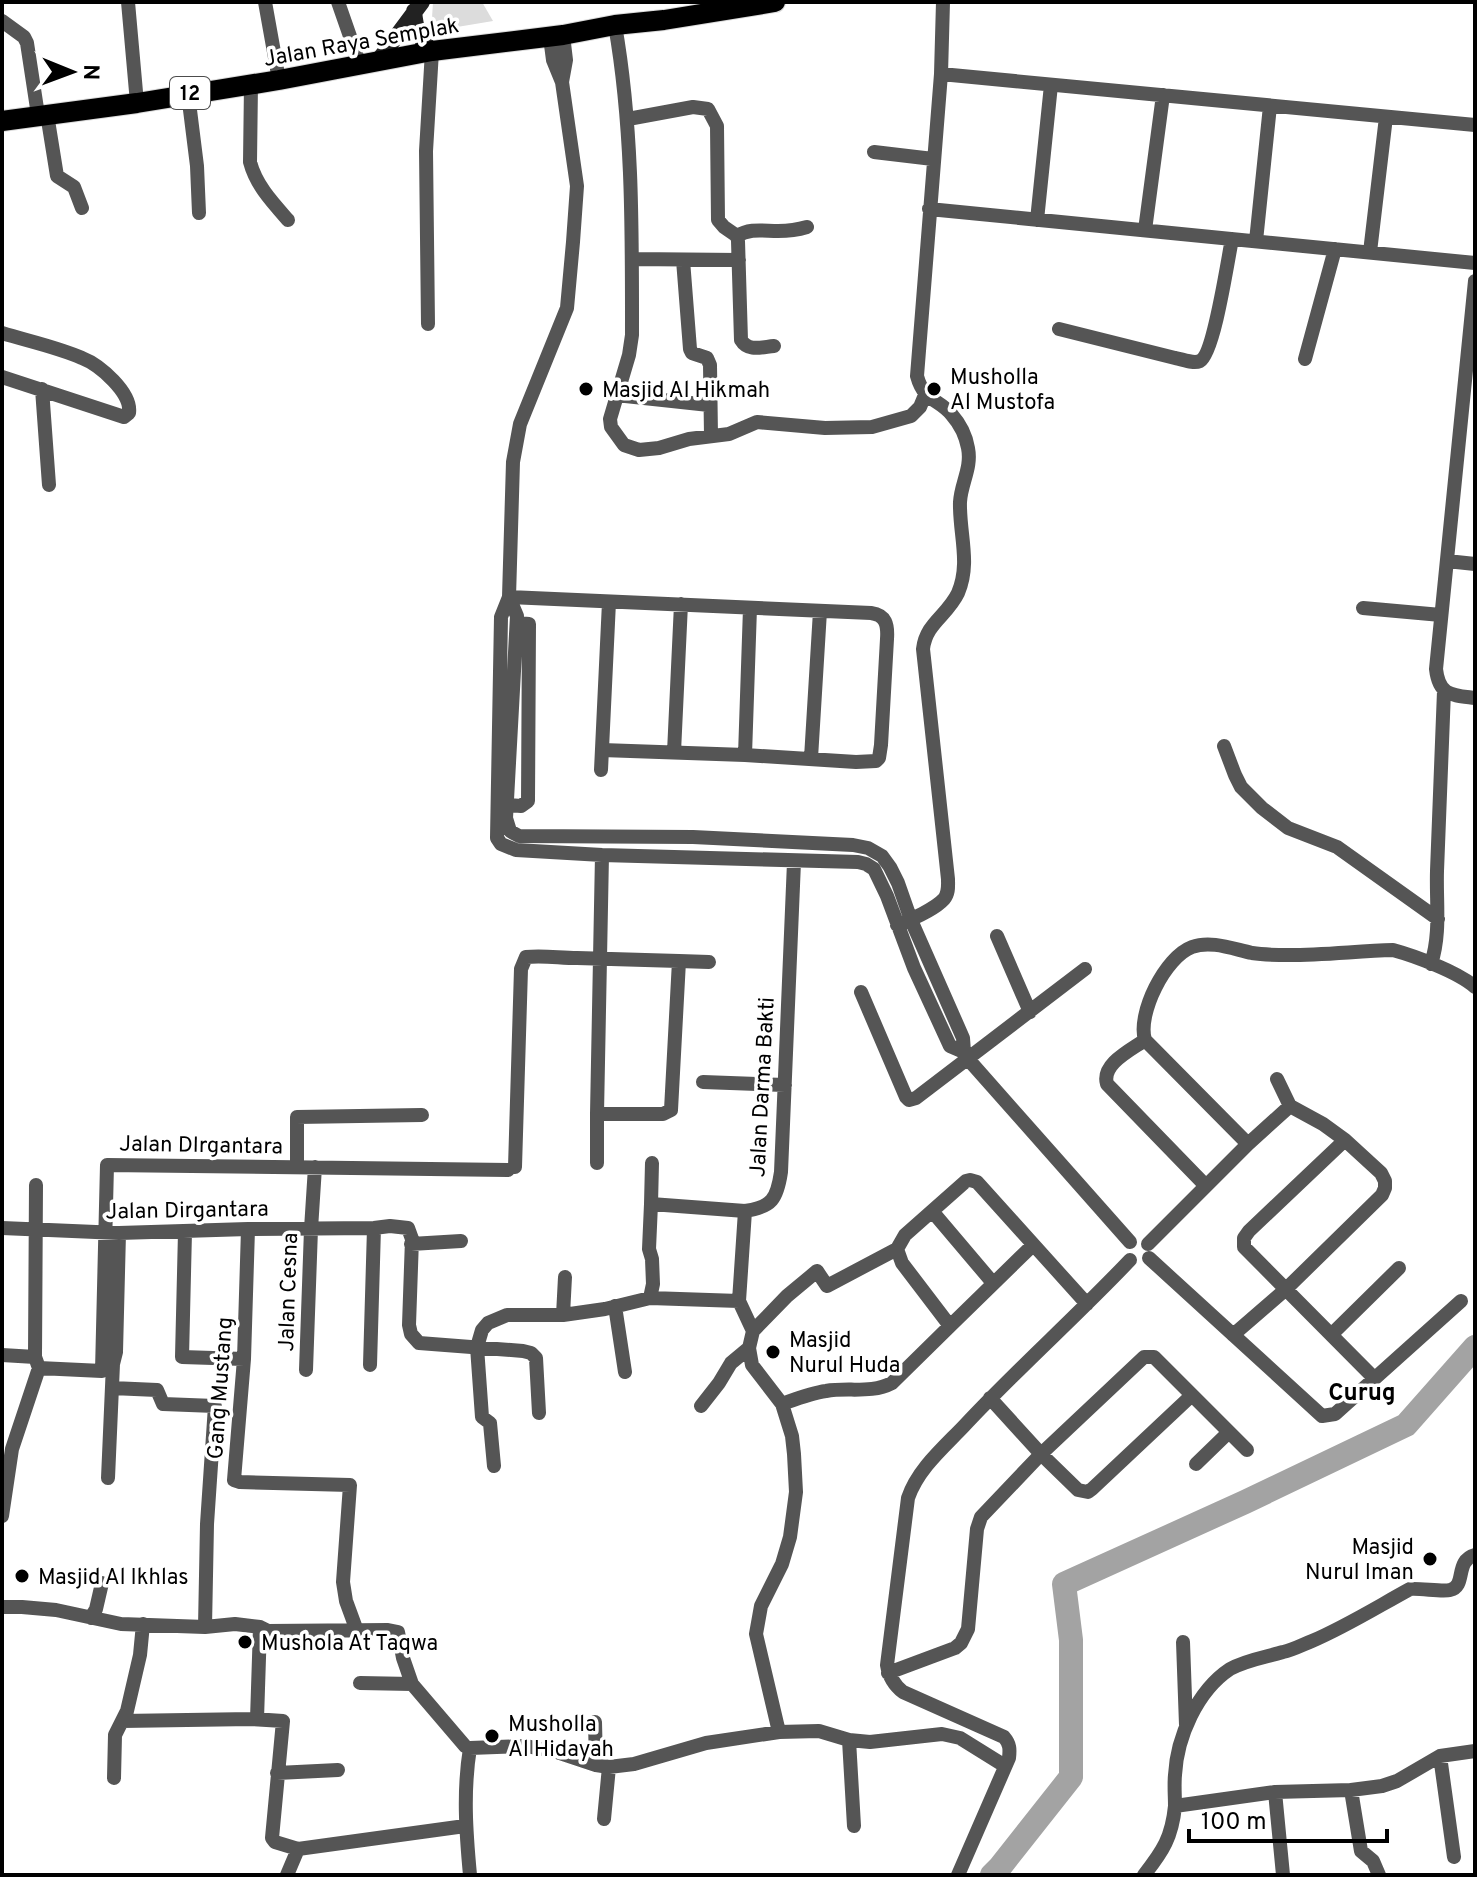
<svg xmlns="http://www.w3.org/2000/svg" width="1477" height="1877" viewBox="0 0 1477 1877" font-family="Overpass,sans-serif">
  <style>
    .green { fill: #dcdcdc }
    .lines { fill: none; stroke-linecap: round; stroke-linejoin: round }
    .river { stroke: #a3a3a3; stroke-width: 24 }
    .primary-casing { stroke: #dbdbdb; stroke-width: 22 }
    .minor { stroke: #555; stroke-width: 14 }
    .secondary { stroke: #222; stroke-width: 16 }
    .primary { stroke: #000; stroke-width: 20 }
    .poi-dot { fill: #000; stroke: #fff; stroke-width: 3 }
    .labels { text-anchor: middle; stroke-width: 7; stroke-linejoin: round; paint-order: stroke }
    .shield { fill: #fff; stroke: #4c4c4c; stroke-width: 2 }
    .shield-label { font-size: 20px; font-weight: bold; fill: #000 }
    .street-label { font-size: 22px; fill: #000; stroke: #fff }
    .poi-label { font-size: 22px; fill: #000; stroke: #fff; text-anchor: start }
    .neighbourhood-label { font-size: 24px; font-weight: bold; fill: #000; stroke: #fff }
  </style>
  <rect width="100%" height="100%" fill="#fff"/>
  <path class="green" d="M433,2H482L493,21L445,29L432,18Z"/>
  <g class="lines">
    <path class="river" d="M992,1875L1000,1867L1071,1777V1640L1064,1584L1245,1502L1406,1425L1475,1347"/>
    <g class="primary-casing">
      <path id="primary" d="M2,121L137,103L279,80L432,51L563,35L615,25L664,20L775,2"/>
    </g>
    <path class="minor" d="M128,2L137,103
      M265,2L279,80
      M338,2L360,65
      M2,21L24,37L27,43L38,115
      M615,25C633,128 632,231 632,335L629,355L610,419L611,427L624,445L639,450L659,448L689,439L729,434L757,422L825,428L872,427L911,416L920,407L925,395
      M550,37L553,60L562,82L577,186L573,242L567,308L520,424L513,462L509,597L501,617L497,838L501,844L516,850L602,855L858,862L866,864L874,869L887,896L914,968L950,1046L964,1052L968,1059L1130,1242
      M941,74L1475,125
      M562,82L566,60L563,35
      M251,84L250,162C256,185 272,202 288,220
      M188,94L197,166L199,213
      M47,114L57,176L74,187L82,208
      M628,119L693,107L708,109L717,126L718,220L724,227L737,236L738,241L741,340C748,352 762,347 774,346
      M874,152L933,159
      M929,209L1475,263
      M1037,220L1051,85
      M1145,230L1163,95
      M737,236C750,228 763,231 778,231C788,231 797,230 807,227
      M1256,241L1270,106
      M1370,252L1386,117
      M632,259L739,260
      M683,260L690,349L692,353L707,358L710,365L711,436
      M1475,281L1436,669C1439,696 1452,695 1475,698
      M428,324L426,151L432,51
      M1059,329L1175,358C1182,359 1193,364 1200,361C1214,354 1228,258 1232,239
      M2,333C28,341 57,347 82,358C100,365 132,393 129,413L124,417L2,377
      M1305,359L1335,249
      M42,389L49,485
      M616,395L709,405
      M1447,561L1475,564
      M509,597L517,616L506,818L510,831L519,836L693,837L853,845L868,848L882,856L890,867L898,883L911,920L963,1038L964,1052
      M509,597L871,613C886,615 888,625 887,639L881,745L879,758L876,761L856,762L745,755L602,750
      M1363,608L1441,615
      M1224,746L1235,775L1241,787L1262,808L1288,828L1337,847L1438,919
      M674,752L681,604
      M745,755L750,608
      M811,758L820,611
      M601,770L609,602
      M508,805L521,806L528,801L529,624L517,623
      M897,925C910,920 935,909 944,899C949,893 948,886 948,879L923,649C926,623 947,616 958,593C971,563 959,533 960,502C961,483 972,468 968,448C966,437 960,424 952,415C938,398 924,402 917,376L941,74L943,2
      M997,936L1030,1012
      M679,961L709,962
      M1431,964C1441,933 1436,903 1437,871C1439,811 1442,751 1444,691
      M861,992L906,1097L909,1100L916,1098L1085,969
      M1145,1040C1131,1050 1101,1064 1107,1084L1206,1186
      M703,1082L785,1085
      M597,1114V1163
      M1345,1140L1249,1231L1244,1238V1247L1374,1378
      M1248,1144L1145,1040C1137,1014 1165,957 1192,947C1211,940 1233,949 1252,953C1264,955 1277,955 1289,955C1324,955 1358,951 1393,950C1415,956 1458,972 1475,987
      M297,1167V1117L422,1115
      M515,1167L521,969L526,957C543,955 560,958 577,958C611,959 645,960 679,961L671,1110L663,1114H597L602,855
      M36,1185L35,1357L39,1368
      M651,1204L652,1163
      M932,1211L993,1283
      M2,1228L119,1233L248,1229L374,1228L390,1226L408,1228L412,1239L409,1325L411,1334L419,1343L523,1351L531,1353L536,1358L539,1413
      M248,1229L244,1359L234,1480L240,1482L350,1485L343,1582L346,1601L357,1631
      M185,1232L182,1357L244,1359
      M411,1244L461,1241
      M1148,1244L1248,1144L1290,1106
      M1149,1258L1322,1416L1335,1414L1461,1301
      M650,1298L653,1284L652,1259L649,1249L651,1204L745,1211
      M615,1306L625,1372
      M563,1315L565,1277
      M950,1326L1033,1245
      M753,1331L787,1296L817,1271L827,1286L897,1249
      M1332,1334L1399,1268
      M1233,1335L1285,1290L1382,1195L1385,1188V1181L1381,1173L1345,1140L1323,1124L1290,1106L1277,1079
      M2,1355L35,1357
      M370,1365L374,1228
      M39,1368L102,1371
      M306,1370L311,1229L315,1167
      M102,1371L107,1165L508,1170
      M112,1388L157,1390L163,1404L215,1406L207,1524L205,1627
      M990,1398L1041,1454L1078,1490L1088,1492L1092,1489L1191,1396
      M782,1404C796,1399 811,1393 826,1391C848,1387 871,1394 892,1383L950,1326L902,1263L897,1249L905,1235L966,1181L970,1180L977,1182L1087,1304
      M701,1406L719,1383L731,1363L749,1348
      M1196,1464L1229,1432
      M494,1466L490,1423L482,1417L477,1347L482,1330L488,1323L507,1315H563L605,1309L650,1298L739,1301
      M108,1478L113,1364L116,1352L119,1233
      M2,1516L12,1449L39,1368
      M2,1607H22L56,1610L121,1624L205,1627L235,1624L260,1627L268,1631L388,1630L398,1632L403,1658L412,1684L465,1746L470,1748
      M91,1618L96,1609L102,1583
      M1183,1642L1186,1725
      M888,1673L955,1648L961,1643L968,1629L977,1529L981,1517L1041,1454L1144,1357H1154L1247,1450
      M360,1683L412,1684
      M257,1719L260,1627
      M122,1721L252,1719L283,1721L272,1838L275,1842L298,1849L287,1875
      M595,1722L596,1765
      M779,1732L756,1634L761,1606L782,1564L790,1537L796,1492L794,1454L792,1436L782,1404L752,1365L749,1348L753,1331L739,1301L745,1211C772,1207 777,1199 781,1172L794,862
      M849,1740L854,1826
      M470,1748L526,1746L557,1752L596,1765L609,1767L634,1764L706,1743L779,1732L819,1731L849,1740L870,1742L942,1734L960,1738L1005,1766
      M470,1748C463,1791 466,1832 470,1875
      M1440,1756L1454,1857
      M277,1773L338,1770
      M114,1778L115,1735L127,1711L140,1655L143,1624
      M1351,1790L1361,1851L1373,1861L1379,1875
      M1275,1792L1283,1875
      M1175,1806C1175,1796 1174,1785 1175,1775C1177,1737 1197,1691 1230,1669C1246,1660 1266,1657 1283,1652C1293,1650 1302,1645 1312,1641C1345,1627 1377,1607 1410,1589C1420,1588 1443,1592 1450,1590C1467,1586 1454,1561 1475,1555
      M604,1819L609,1767
      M298,1849L465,1826
      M958,1875L1009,1758C1010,1749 1010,1744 1004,1737L903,1692C894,1685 889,1677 887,1665L908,1498C918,1469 943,1448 964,1426C1017,1369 1076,1317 1130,1260
      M1144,1875C1163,1851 1172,1837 1175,1806L1275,1792L1351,1790L1382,1786L1397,1781L1440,1756L1475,1751"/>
    <path class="secondary" d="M414,11C416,31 418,37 432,51
      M378,61L422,2"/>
    <use href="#primary" class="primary"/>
  </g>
  <g class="poi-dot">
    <circle cx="586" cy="389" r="8"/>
    <circle cx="934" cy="389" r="8"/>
    <circle cx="773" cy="1352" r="8"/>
    <circle cx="1430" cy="1559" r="8"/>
    <circle cx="22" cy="1576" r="8"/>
    <circle cx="245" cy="1642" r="8"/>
    <circle cx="492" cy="1736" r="8"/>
  </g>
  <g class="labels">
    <rect class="shield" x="170" y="77" width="40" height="32" rx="6"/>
    <g class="shield-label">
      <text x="190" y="100">12</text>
    </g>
    <g class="street-label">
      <text transform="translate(361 41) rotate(-10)" y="8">Jalan Raya Semplak</text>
      <text transform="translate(761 1087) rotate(-87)" y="8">Jalan Darma Bakti</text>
      <text transform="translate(201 1144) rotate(1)" y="8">Jalan DIrgantara</text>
      <text transform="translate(187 1209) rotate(-1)" y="8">Jalan Dirgantara</text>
      <text transform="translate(287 1292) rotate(-88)" y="8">Jalan Cesna</text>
      <text transform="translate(219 1388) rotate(-86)" y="8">Gang Mustang</text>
    </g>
    <g class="poi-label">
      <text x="950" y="384">Musholla<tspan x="950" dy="25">Al Mustofa</tspan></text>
      <text x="602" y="397">Masjid Al Hikmah</text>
      <text x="789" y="1347">Masjid<tspan x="789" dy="25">Nurul Huda</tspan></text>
      <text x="1414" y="1554" text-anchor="end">Masjid<tspan x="1414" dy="25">Nurul Iman</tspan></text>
      <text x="38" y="1584">Masjid Al Ikhlas</text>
      <text x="261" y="1650">Mushola At Taqwa</text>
      <text x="508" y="1731">Musholla<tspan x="508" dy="25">Al Hidayah</tspan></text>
    </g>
    <g class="neighbourhood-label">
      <text x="1362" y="1400">Curug</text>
    </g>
  </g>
  <rect width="1477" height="1877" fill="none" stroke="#000000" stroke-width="8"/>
  <g transform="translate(72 72) rotate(91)" stroke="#ffffff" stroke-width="6" paint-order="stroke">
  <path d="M0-6L14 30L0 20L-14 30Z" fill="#000000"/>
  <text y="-12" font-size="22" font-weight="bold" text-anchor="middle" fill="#000000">N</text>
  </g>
  <path d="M1189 1829v12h198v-12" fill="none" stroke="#000000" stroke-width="4"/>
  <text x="1201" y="1829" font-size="24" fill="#000000" stroke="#ffffff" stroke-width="6" paint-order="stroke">100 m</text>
</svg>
